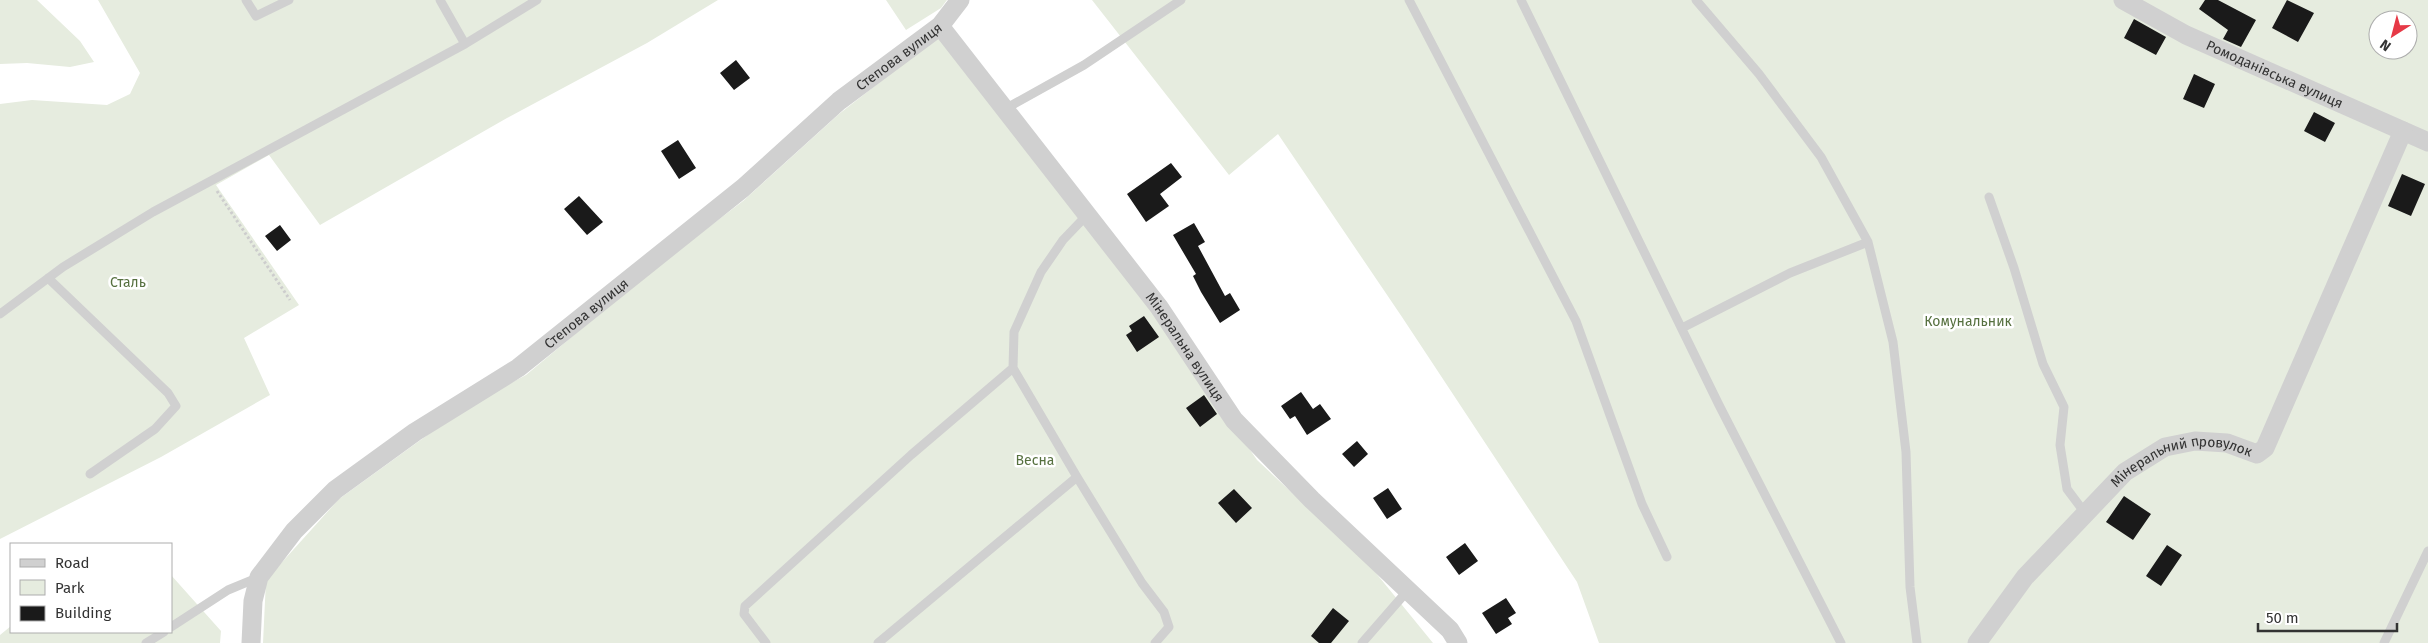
<svg xmlns="http://www.w3.org/2000/svg" width="2428" height="643" viewBox="0 0 2428 643" font-family="'Fira Sans',sans-serif">
  <style>
    .green { fill: #e6ecdf; fill-rule: evenodd }
    .building { fill: #1a1a1a }
    .lines { fill: none; stroke-linecap: round; stroke-linejoin: round }
    .path { stroke: #cdcdcd; stroke-width: 3; stroke-dasharray: 2.5 2.5; stroke-linecap: butt }
    .lane { stroke: #d0d0d0; stroke-width: 9 }
    .street { stroke: #d0d0d0; stroke-width: 19 }
    .labels { text-anchor: middle; stroke-width: 5; stroke-linejoin: round; paint-order: stroke }
    .street-label { font-size: 14px; fill: #333; stroke: #fff }
    .park-label { font-size: 14px; fill: #56703f; stroke: #fff }
  </style>
  <rect width="100%" height="100%" fill="#fff"/>
  <path class="green" d="M0,0H37L80,41L94,62L70,67L27,63L0,64Z
    M98,0H718L647,43L507,118L320,225L269,155L216,185L299,305L244,338L270,395L161,457L0,539V104L32,100L107,105L130,94L140,73Z
    M886,0H947L941,8L906,30Z
    M1092,0H2428V643H1599L1577,582L1402,317L1278,134L1229,175ZM2378,20H2408V50H2378Z
    M939,36L1139,288L1257,460L1371,567L1433,643H263L266,580L339,499L469,405L526,375L651,271L743,201L839,114Z
    M171,575L221,631L220,643H0V635L11,626V632H171Z"/>
  <path class="building" d="M2205,0H2218L2256,20L2241,47L2223,39L2228,30L2199,9Z
    M2287,0L2314,13L2298,42L2272,28Z
    M2134,19L2166,37L2156,55L2124,38Z
    M736,60L750,78L734,90L720,73Z
    M2194,74L2215,84L2204,108L2183,99Z
    M2314,112L2335,123L2325,142L2304,131Z
    M678,140L696,168L679,179L661,151Z
    M1171,163L1182,177L1160,194L1169,206L1146,222L1127,194Z
    M2402,174L2425,184L2411,216L2388,206Z
    M579,196L603,222L587,235L564,209Z
    M1194,223L1205,242L1198,246L1225,296L1230,293L1240,310L1220,323L1201,292L1193,276L1196,274L1173,235Z
    M280,225L291,240L277,251L265,236Z
    M1144,316L1159,337L1137,352L1126,335L1132,331L1129,326Z
    M1301,392L1313,409L1320,404L1331,419L1307,435L1295,416L1290,419L1281,406Z
    M1204,395L1217,414L1200,427L1186,408Z
    M1357,441L1368,454L1354,467L1342,454Z
    M1388,488L1402,509L1387,519L1373,498Z
    M1234,489L1252,508L1236,523L1218,503Z
    M2124,496L2151,514L2133,540L2106,522Z
    M1465,543L1478,561L1459,575L1446,557Z
    M2167,545L2182,555L2161,586L2146,576Z
    M1506,598L1516,613L1508,618L1512,624L1496,634L1482,613Z
    M1333,608L1349,621L1331,643H1319L1311,636Z"/>
  <g class="lines">
    <path class="path" d="M217,191L290,300"/>
    <path class="lane" d="M246,0L256,16L289,0
      M440,0L465,44
      M1409,0L1576,321L1642,504L1667,557
      M1521,0L1719,405L1841,643
      M1696,0L1759,74L1821,157L1868,242L1893,342L1906,452L1910,587L1917,643
      M1005,109L1084,65L1181,0
      M1989,197L2014,268L2043,364L2064,407L2060,445L2067,489L2085,513
      M1086,216L1063,240L1041,272L1014,332L1013,368L1077,477L1142,583L1164,612L1169,627L1155,643
      M48,278L168,393L176,406L155,429L90,474
      M0,314L63,267L153,212L465,44L537,0
      M1682,328L1790,273L1868,242
      M171,627L228,590L259,577
      M146,643L164,632
      M766,643L744,614L745,606L911,455L1013,368
      M878,643L1077,477
      M1362,643L1409,589
      M2384,643L2428,551"/>
    <g class="street">
      <path id="s1" d="M2123,0L2186,35L2428,142"/>
      <path id="s2" d="M940,26L1159,307L1234,420L1312,500L1450,630L1458,643"/>
      <path id="s3" d="M251,643L253,601L259,577L294,531L335,490L415,432L518,368L743,188L839,101L940,26L960,0"/>
      <path id="s4" d="M1977,643L2025,577L2125,472L2165,447L2195,441L2227,443L2257,454L2265,448L2403,131"/>
    </g>
  </g>
  <g class="labels">
    <g class="street-label">
      <text dy="5" stroke="none"><textPath href="#s3" startOffset="895">Степова вулиця</textPath></text>
      <text dy="5" stroke="none"><textPath href="#s1" startOffset="169">Ромоданівська вулиця</textPath></text>
      <text dy="5" stroke="none"><textPath href="#s3" startOffset="490">Степова вулиця</textPath></text>
      <text dy="5" stroke="none"><textPath href="#s2" startOffset="404">Мінеральна вулиця</textPath></text>
      <text dy="5" stroke="none"><textPath href="#s4" startOffset="286">Мінеральний провулок</textPath></text>
    </g>
    <g class="park-label">
      <text x="128" y="287">Сталь</text>
      <text x="1968" y="326">Комунальник</text>
      <text x="1035" y="465">Весна</text>
    </g>
  </g>
  <rect x="10" y="543" width="162" height="90" fill="#ffffff" stroke="#adadad"/>
  <rect x="20" y="559" width="25" height="8" fill="#d0d0d0" stroke="#adadad"/>
  <text x="55" y="568" font-size="15" fill="#333333">Road</text>
  <rect x="20" y="580" width="25" height="15" fill="#e6ecdf" stroke="#adadad"/>
  <text x="55" y="593" font-size="15" fill="#333333">Park</text>
  <rect x="20" y="606" width="25" height="15" fill="#1a1a1a" stroke="#adadad"/>
  <text x="55" y="618" font-size="15" fill="#333333">Building</text>
  <g transform="translate(2393 35) rotate(216)"><circle r="24" fill="#ffffff" stroke="#adadad"/>
  <path d="M0-4L9 19L0 12L-9 19Z" fill="#e63946"/>
  <text y="-8" font-size="14" font-weight="bold" text-anchor="middle" fill="#333333">N</text>
  </g>
  <path d="M2258 623v8h139v-8" fill="none" stroke="#333333" stroke-width="2.5"/>
  <text x="2266" y="623" font-size="15" fill="#333333" stroke="#ffffff" stroke-width="4" paint-order="stroke">50 m</text>
</svg>
